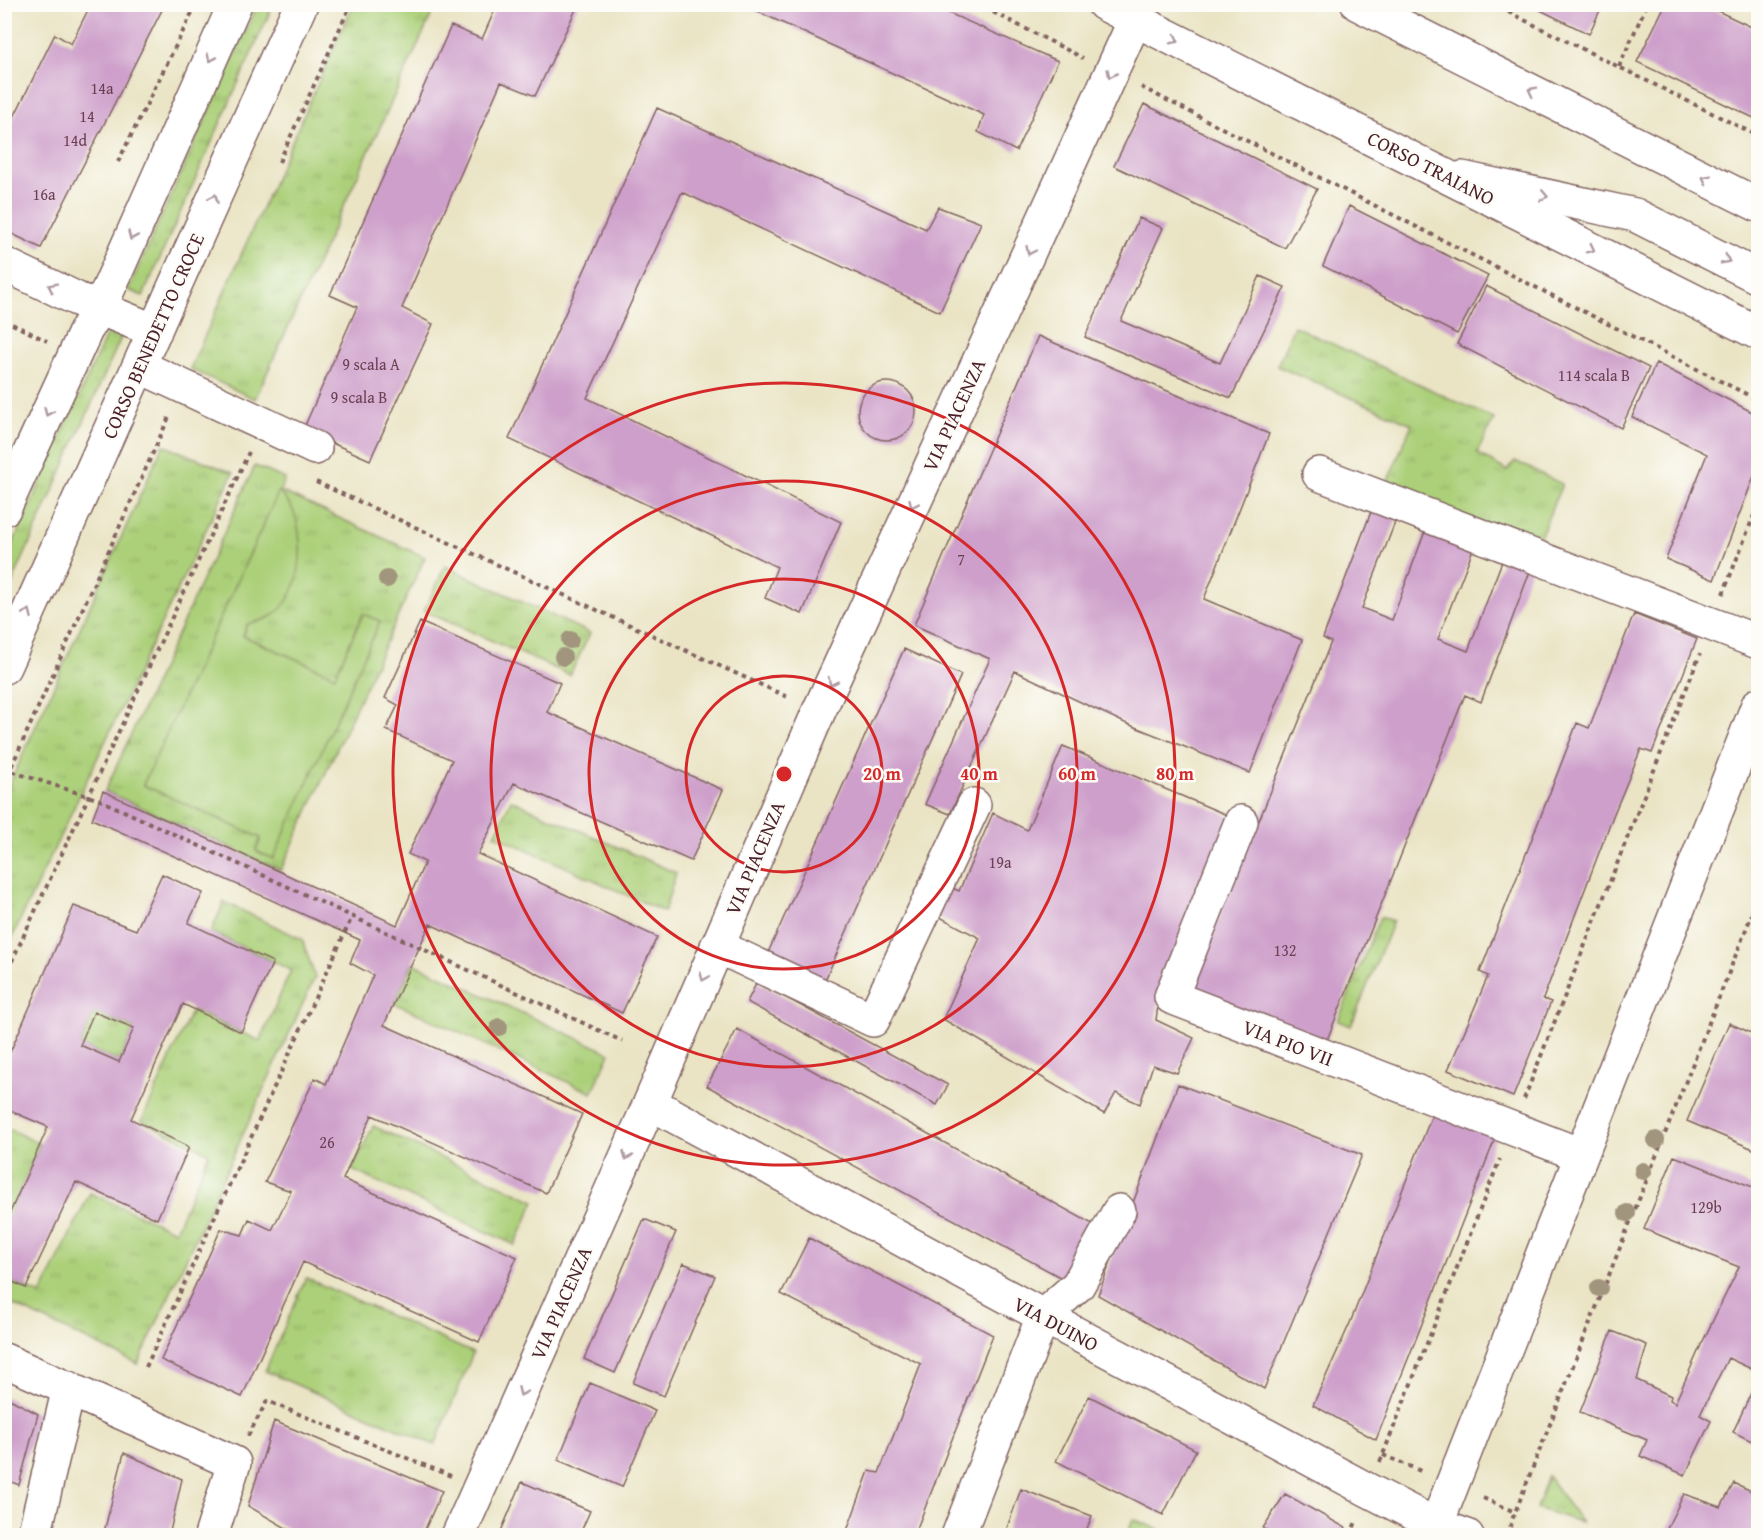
<svg xmlns="http://www.w3.org/2000/svg" width="1763" height="1540" viewBox="0 0 1763 1540" font-family="'Gentium Book Plus',serif">
  <style>
    .grass { fill: url(#grass-tufts); stroke: #7b7852; stroke-width: 1.5; fill-rule: evenodd }
    .green { fill: #acd079; stroke: #7b7852; stroke-width: 1.5 }
    .building { fill: #cd9fca; fill-rule: evenodd }
    .lines { fill: none; stroke-linecap: round; stroke-linejoin: round }
    .minor-casing { stroke: #826461; stroke-width: 36 }
    .major-casing { stroke: #826461; stroke-width: 36 }
    .path { stroke: #826461; stroke-width: 4; stroke-dasharray: 4.5 4.5; stroke-linecap: butt }
    .minor { stroke: #fff; stroke-width: 33 }
    .major { stroke: #fff; stroke-width: 33 }
    .tree { fill: #a2957d }
    .oneway { stroke: #ae9aa0 }
    .ring { fill: none; stroke: #d62828; stroke-width: 3 }
    .labels { text-anchor: middle; stroke-width: 5; stroke-linejoin: round; paint-order: stroke }
    .number-label { font-size: 16px; fill: #6b3f53 }
    .street-label { font-size: 20px; fill: #4a1f2b; stroke: #fdfcf7 }
    .centre { fill: #d62828; stroke: #fdfcf7; stroke-width: 3 }
    .ring-label { font-size: 18px; text-anchor: middle; font-weight: bold; fill: #d62828; stroke: #fdfcf7; stroke-width: 5; stroke-linejoin: round; paint-order: stroke }
  </style>
  <defs>
    <pattern id="grass-tufts" width="24" height="20" patternUnits="userSpaceOnUse" patternTransform="scale(1.5)"><rect width="24" height="20" fill="#acd079"/><path d="M3 7l-1-3M5 7V3M7 7l1-3M15 17l-1-3M17 17v-4M19 17l1-3" fill="none" stroke="#96b269"/></pattern>
  </defs>
  <rect width="100%" height="100%" fill="#fdfcf7"/>
  <filter id="ink" filterUnits="userSpaceOnUse"><feTurbulence type="fractalNoise" baseFrequency=".0167" numOctaves="2"/><feDisplacementMap in="SourceGraphic" scale="12" xChannelSelector="R" yChannelSelector="G"/><feConvolveMatrix kernelMatrix="1 2 1 2 8 2 1 2 1" color-interpolation-filters="sRGB"/></filter>
  <filter id="wash" filterUnits="userSpaceOnUse"><feTurbulence type="fractalNoise" baseFrequency=".008" numOctaves="4" result="noise"/><feDisplacementMap in="SourceGraphic" scale="24" xChannelSelector="R" yChannelSelector="G"/><feGaussianBlur stdDeviation="1.35" result="paint"/><feColorMatrix in="noise" values="0 0 0 0 0 0 0 0 0 0 0 0 0 0 0 0 0 1.4 0 .05"/><feComposite in="paint" operator="in"/></filter>
  <g filter="url(#wash)">
    <rect width="100%" height="100%" fill="#eae4c5"/>
    <path class="grass" d="M258,4L273,5L143,296L128,290Z
      M353,5H436L255,399L190,369Z
      M1294,326L1494,419L1477,453L1507,471L1515,461L1562,484L1537,544L1385,487L1412,424L1277,366Z
      M110,327L123,333L5,599V561Z
      M163,445L233,473L5,952V794Z
      M255,466L285,479L280,491L425,557L281,870L105,791ZM279,492L270,617L247,624L243,636L335,676L363,614L256,851L261,838L143,785Z
      M445,566L590,633L570,675L424,611Z
      M511,800L676,873L664,912L495,835Z
      M224,902L302,939L315,977L138,1364L5,1301L4,1278L41,1295L90,1193L175,1231L209,1153L142,1121L192,1010L260,1041L291,970L211,932Z
      M1380,917L1393,921L1351,1026L1338,1021Z
      M413,963L610,1053L592,1093L394,1003Z
      M94,1012L134,1028L119,1062L80,1045Z
      M373,1126L535,1201L515,1245L352,1170Z
      M5,1127L40,1144L5,1226Z
      M306,1278L473,1353L435,1445L265,1371Z
      M1548,1476L1581,1522L1536,1508Z
      M1133,1519L1172,1535H1127Z"/>
    <path class="green" d="M279,491C283,497 290,504 293,510C306,543 303,598 270,617C263,621 254,622 247,624L243,636L335,676L363,614L380,621L273,859L256,851L261,838L143,785Z"/>
    <g id="blocks">
      <path class="building" d="M91,4H165L41,248L4,230V130L7,131L55,34L71,44Z
        M741,4H928L1058,61L1016,151L978,132L984,115Z
        M1528,4H1603L1589,34Z
        M497,5H578L535,96L501,82L402,308L433,324L370,460L303,430L357,307L330,295L451,26L482,39Z
        M1665,5H1705L1758,30V120L1637,62Z
        M1144,104L1317,189L1285,248L1114,166Z
        M657,108L926,229L938,207L981,223L940,312L682,192L587,398L841,522L802,614L765,598L777,567L509,439Z
        M1349,206L1488,276L1457,334L1323,266Z
        M1139,218L1163,228L1121,321L1220,363L1260,276L1285,287L1231,398L1085,337Z
        M1486,286L1649,368L1621,428L1457,344Z
        M1038,336L1269,434L1204,599L1302,640L1250,773L1125,723L1015,671L950,814L925,804L990,659L914,625Z
        M1656,363L1758,415V466L1714,580L1666,559L1707,454L1632,417Z
        M858 411a29 29 0 1 1 58 0a29 29 0 1 1-58 0Z
        M1374,504L1399,512L1362,608L1392,620L1427,526L1475,544L1438,639L1468,651L1504,556L1532,566L1481,702L1465,695L1325,1045L1188,991L1246,853L1331,642L1323,638Z
        M1634,614L1697,639L1652,753L1641,749L1613,816L1543,999L1551,1002L1513,1097L1448,1070L1488,976L1480,972L1577,723L1589,728Z
        M420,622L560,683L547,712L723,790L691,861L514,783L478,854L657,937L622,1013L430,924L384,1025L582,1114L546,1193L372,1115L343,1179L517,1257L479,1342L303,1262L242,1397L161,1360L221,1229L242,1235L249,1219L272,1230L291,1191L265,1182L315,1078L326,1084L373,975L350,963L360,940L92,819L103,791L397,925L425,862L408,854L452,760L386,730L398,705L385,698Z
        M904,649L961,675L825,980L767,955Z
        M1063,746L1234,818L1160,990L1156,1020L1194,1038L1177,1073L1153,1065L1140,1104L1116,1093L1104,1114L943,1019L980,938L936,915L948,886L959,891L993,813L1027,830Z
        M162,874L203,893L188,923L273,962L241,1032L183,1004L131,1119L189,1147L157,1219L76,1182L26,1288L4,1278V1226L48,1127L4,1108V1066L74,906L136,930ZM94,1012L134,1028L119,1062L80,1045Z
        M757,982L948,1085L937,1105L747,1002Z
        M1729,1023L1758,1036V1151L1687,1121Z
        M737,1029L1098,1227L1071,1283L707,1086Z
        M1178,1084L1362,1155L1264,1389L1098,1295Z
        M1434,1110L1497,1134L1376,1440L1313,1405L1350,1323Z
        M1674,1156L1758,1189V1372L1728,1358L1700,1415L1711,1421L1685,1475L1640,1456L1647,1440L1580,1412L1612,1331L1647,1345L1637,1380L1671,1396L1670,1400L1675,1403L1701,1345L1739,1267L1644,1229Z
        M644,1219L676,1232L615,1373L584,1359Z
        M809,1238L993,1335L914,1536H845L869,1471L879,1473L921,1364L781,1294Z
        M683,1263L715,1276L664,1396L633,1383Z
        M1758,1378V1444L1733,1432Z
        M590,1383L655,1411L622,1487L558,1460Z
        M4,1396L38,1414L19,1485L4,1479Z
        M1089,1396L1196,1450L1163,1515L1056,1461Z
        M274,1421L442,1491L422,1536H300L248,1506Z
        M124,1453L182,1479L169,1536H103Z
        M522,1482L590,1511L579,1536H499Z
        M1734,1483L1758,1494V1536H1663L1684,1494L1721,1507Z
        M1021,1489L1092,1516L1084,1536H1004Z
        M1285,1494L1346,1528L1343,1536H1276L1263,1528Z"/>
    </g>
  </g>
  <g filter="url(#ink)">
    <use href="#blocks" fill-opacity="0" stroke="#826461" stroke-width="1.5"/>
    <g class="lines">
      <g class="minor-casing">
        <path id="minor" d="M1462,178L1635,215L1758,277
          M4,264L77,299L155,331
          M139,366L315,448
          M1319,474L1758,642
          M4,509L86,330L100,308L235,4
          M4,667L301,4
          M1241,822L1171,997L1581,1155
          M717,946L873,1020L974,805
          M650,1103L1043,1316L1368,1490L1436,1525L1467,1536
          M4,1360L234,1463L211,1536
          M34,1536L69,1388
          M458,1536L650,1103L819,711L1135,20
          M958,1536L1043,1316L1078,1285L1119,1211
          M1432,1536L1758,705"/>
      </g>
      <g class="major-casing">
        <path id="major" d="M1104,4L1758,333
          M1358,4L1758,205"/>
      </g>
      <path class="path" d="M977,4L1083,58
        M1492,4L1758,136
        M1619,67L1647,4
        M1141,87L1758,400
        M118,162L195,7
        M279,162L351,4
        M4,320L47,341
        M316,482L790,698
        M1723,594L1758,505
        M4,769L100,800L622,1041
        M4,783L169,417
        M4,978L249,452
        M1524,1099L1700,654
        M146,1367L352,917
        M248,1436L267,1401L451,1476
        M1383,1455L1423,1472
        M1380,1462L1500,1159
        M1483,1498L1515,1512
        M1351,1536L1356,1521
        M1508,1536L1512,1520L1758,899"/>
      <use href="#minor" class="minor"/>
      <use href="#major" class="major"/>
    </g>
    <g class="tree">
      <circle cx="387" cy="579" r="9"/>
      <circle cx="570" cy="640" r="9"/>
      <circle cx="563" cy="657" r="9"/>
      <circle cx="499" cy="1027" r="9"/>
      <circle cx="1656" cy="1140" r="9"/>
      <circle cx="1643" cy="1171" r="9"/>
      <circle cx="1627" cy="1213" r="9"/>
      <circle cx="1599" cy="1288" r="9"/>
    </g>
    <defs><path id="oneway-chevron" d="M-2-3.5L2.5 0L-2 3.5" fill="none" stroke-width="1.6" stroke-linecap="round" stroke-linejoin="round" transform="scale(1.5)"/></defs>
    <g class="oneway">
      <use href="#oneway-chevron" transform="translate(1175 40) rotate(27)"/>
      <use href="#oneway-chevron" transform="translate(211 58) rotate(114)"/>
      <use href="#oneway-chevron" transform="translate(1111 74) rotate(115)"/>
      <use href="#oneway-chevron" transform="translate(1532 91) rotate(-153)"/>
      <use href="#oneway-chevron" transform="translate(1706 179) rotate(-153)"/>
      <use href="#oneway-chevron" transform="translate(1544 196) rotate(12)"/>
      <use href="#oneway-chevron" transform="translate(214 198) rotate(-66)"/>
      <use href="#oneway-chevron" transform="translate(132 236) rotate(114)"/>
      <use href="#oneway-chevron" transform="translate(1591 249) rotate(27)"/>
      <use href="#oneway-chevron" transform="translate(1030 251) rotate(115)"/>
      <use href="#oneway-chevron" transform="translate(1726 260) rotate(26)"/>
      <use href="#oneway-chevron" transform="translate(52 287) rotate(-154)"/>
      <use href="#oneway-chevron" transform="translate(48 412) rotate(114)"/>
      <use href="#oneway-chevron" transform="translate(913 504) rotate(115)"/>
      <use href="#oneway-chevron" transform="translate(28 613) rotate(-66)"/>
      <use href="#oneway-chevron" transform="translate(832 682) rotate(115)"/>
      <use href="#oneway-chevron" transform="translate(704 977) rotate(113)"/>
      <use href="#oneway-chevron" transform="translate(627 1156) rotate(114)"/>
      <use href="#oneway-chevron" transform="translate(522 1392) rotate(114)"/>
    </g>
  </g>
  <g class="ring">
    <circle cx="784" cy="774" r="98"/>
    <circle cx="784" cy="774" r="195"/>
    <circle cx="784" cy="774" r="293"/>
    <circle cx="784" cy="774" r="391"/>
  </g>
  <g class="labels">
    <g class="number-label">
      <text x="102" y="94">14a</text>
      <text x="87" y="122">14</text>
      <text x="75" y="146">14d</text>
      <text x="44" y="200">16a</text>
      <text x="371" y="370">9 scala A</text>
      <text x="1594" y="381">114 scala B</text>
      <text x="359" y="403">9 scala B</text>
      <text x="961" y="565">7</text>
      <text x="1000" y="868">19a</text>
      <text x="1285" y="956">132</text>
      <text x="327" y="1148">26</text>
      <text x="1706" y="1213">129b</text>
    </g>
    <g class="street-label">
      <text transform="translate(1431 168) rotate(27)" y="7">CORSO TRAIANO</text>
      <text transform="translate(153 336) rotate(-66)" y="7">CORSO BENEDETTO CROCE</text>
      <text transform="translate(954 415) rotate(-65)" y="7">VIA PIACENZA</text>
      <text transform="translate(755 858) rotate(-67)" y="7">VIA PIACENZA</text>
      <text transform="translate(1288 1043) rotate(21)" y="7">VIA PIO VII</text>
      <text transform="translate(561 1303) rotate(-66)" y="7">VIA PIACENZA</text>
      <text transform="translate(1056 1324) rotate(28)" y="7">VIA DUINO</text>
    </g>
  </g>
  <circle cx="784" cy="774" r="9" class="centre"/>
  <g class="ring-label">
    <text x="882" y="780">20 m</text>
    <text x="979" y="780">40 m</text>
    <text x="1077" y="780">60 m</text>
    <text x="1175" y="780">80 m</text>
  </g>
  <rect width="1763" height="1540" fill="none" stroke="#fdfcf7" stroke-width="24"/>
</svg>
